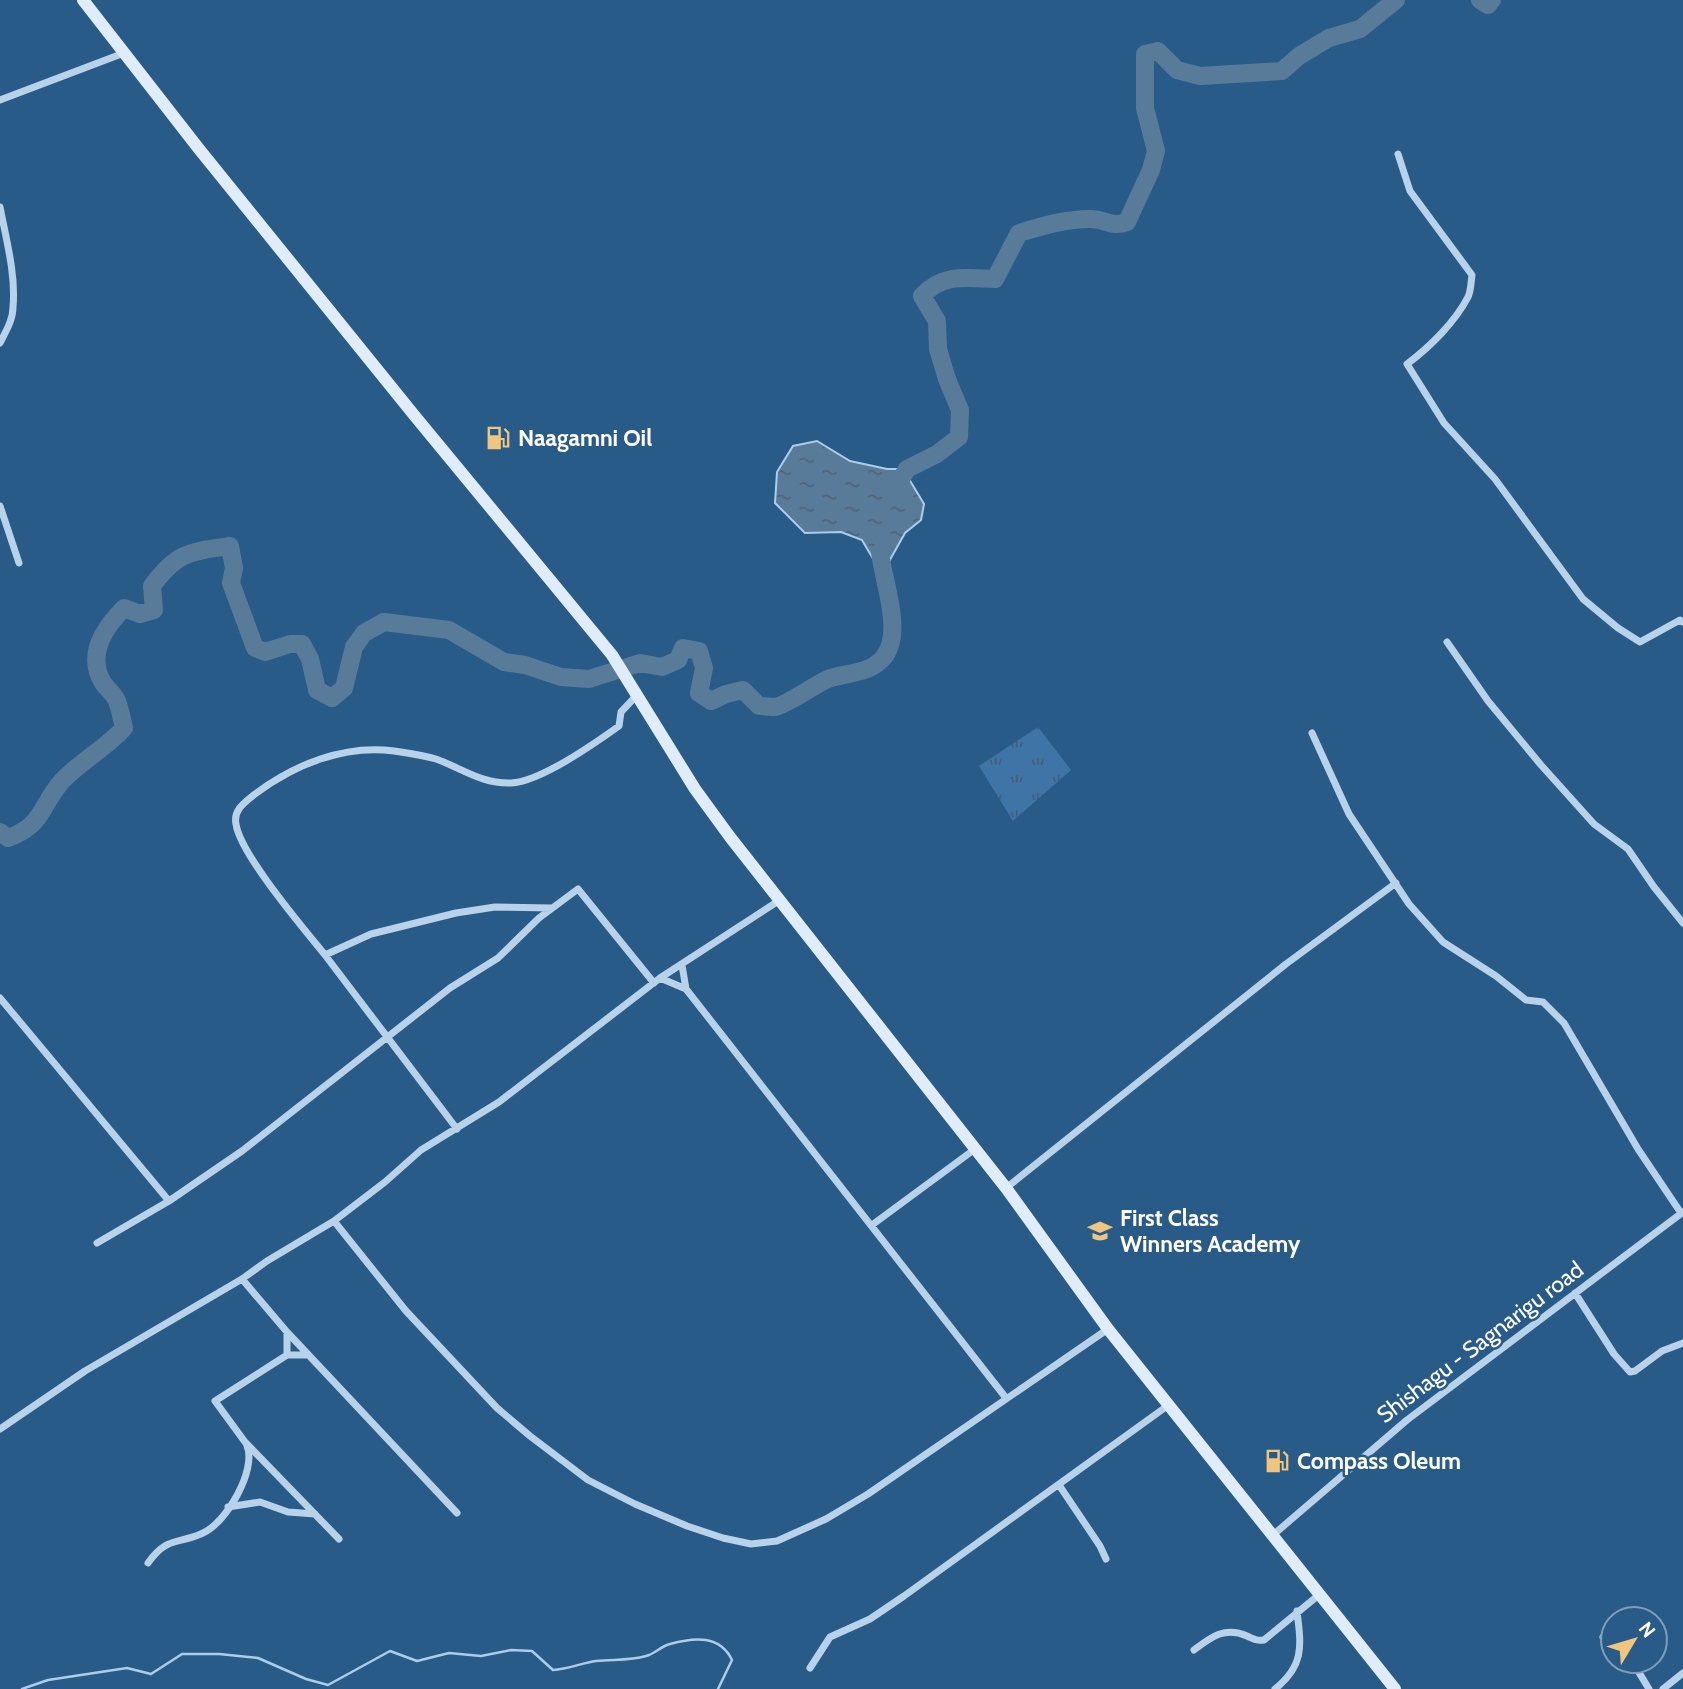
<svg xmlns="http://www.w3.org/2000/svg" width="1683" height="1689" viewBox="0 0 1683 1689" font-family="Cabin,sans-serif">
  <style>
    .grass { fill: url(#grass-tufts) }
    .water { fill: url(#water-ripples); stroke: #abcde9; stroke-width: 2 }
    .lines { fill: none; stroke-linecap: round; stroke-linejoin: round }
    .stream { stroke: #abcde9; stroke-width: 2.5 }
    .river { stroke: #597b9a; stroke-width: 18 }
    .street { stroke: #b7d2e9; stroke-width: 7 }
    .secondary { stroke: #e0edf8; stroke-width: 12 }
    .labels { text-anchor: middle; stroke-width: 5; stroke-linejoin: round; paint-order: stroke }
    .poi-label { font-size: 23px; font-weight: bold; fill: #fff; stroke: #295b89; text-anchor: start }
    .street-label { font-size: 23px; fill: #fff; stroke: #295b89 }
  </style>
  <defs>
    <pattern id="grass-tufts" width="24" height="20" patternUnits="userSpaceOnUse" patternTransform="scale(1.75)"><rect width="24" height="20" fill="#3e75a6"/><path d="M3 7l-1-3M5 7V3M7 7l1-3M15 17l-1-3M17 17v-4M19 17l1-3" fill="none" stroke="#465e74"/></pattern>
    <pattern id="water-ripples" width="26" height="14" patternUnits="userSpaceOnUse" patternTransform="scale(1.75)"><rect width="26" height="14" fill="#597b9a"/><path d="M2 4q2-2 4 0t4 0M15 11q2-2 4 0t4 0" fill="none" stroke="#526473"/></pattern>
  </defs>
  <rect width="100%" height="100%" fill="#295b89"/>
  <path class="grass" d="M1038,727L1071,770L1013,821L979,766Z"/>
  <path class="water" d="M817,441L850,461L887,469H907L909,479L924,504L921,520L905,533L882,574L862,540L841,532L805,533L775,503L777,472L793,446Z"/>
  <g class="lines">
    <path class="stream" d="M22,1689L48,1680L127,1668L151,1674L182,1654H219L258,1658L306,1679L328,1685L390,1651L417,1661L449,1653L481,1656L511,1650L532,1651L553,1670C568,1669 582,1663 596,1661C613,1659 629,1661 646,1656C655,1654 661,1646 670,1644C695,1637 720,1635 732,1660L718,1689"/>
    <path class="river" d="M1480,0L1488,5L1492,0
      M895,489L907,469L937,454L959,437L960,410L947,379L938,349L937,321L922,296C942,273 967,278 995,279L1019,233C1042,226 1066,219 1090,219C1106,219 1111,228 1127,222L1151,170L1156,151L1145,108V54L1158,51L1177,70L1200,76L1282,71L1299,56L1329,38L1360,29L1396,0
      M0,832L8,838C44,825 40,806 62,781C81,761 106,748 124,728C122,719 120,709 117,701C114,694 107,689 103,683C86,655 104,628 124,608L140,614L154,610L152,586C177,552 189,552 230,546L234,568L231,583L255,648L265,652L290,644H302L310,659L317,690L332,698L344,688L354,647L364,633L384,622L449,630L504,662L525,665L561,677L589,679L640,663L662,667L678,660L683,648L699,651L704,668L699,693L711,701L726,694L743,690L759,706C764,706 770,707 775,707C787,705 814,685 828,679C845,673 865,674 879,662C907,639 883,583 880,552"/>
    <path class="street" d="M0,100L124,53
      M1398,154L1410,191L1472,275C1471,282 1471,291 1468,297C1455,322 1430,347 1407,364L1444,423L1495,479L1583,599L1618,628L1640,642L1680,620L1683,622
      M0,207C6,239 16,274 13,307C13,320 6,331 0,343
      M0,506L19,563
      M1447,642L1488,701L1541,765L1594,824L1628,849L1654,887L1683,923
      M1312,733L1349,814L1409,904L1443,942L1496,976L1526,1000L1543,1002L1564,1023L1638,1149L1681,1213
      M552,908L495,907L456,913L371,934L325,955C304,929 240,854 236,824C233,810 245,802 255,794C294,765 344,744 394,751C408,753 422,755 436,759C461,768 482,784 511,783C540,782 594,744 619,726L621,712L637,695
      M325,955L457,1129
      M682,965L686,989
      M660,978L686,989L1006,1398
      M0,998L169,1201L242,1151L450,988L498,958L539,918L578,889L654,983
      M1006,1188L1286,964L1396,883
      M334,1221L406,1311L497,1408L530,1436L588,1480L635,1504L687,1526L723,1538L751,1544L777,1541L826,1519L868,1494L1108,1329
      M872,1225L975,1149
      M97,1243L169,1201
      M242,1279L287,1332L457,1513
      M1575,1293L1614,1354L1630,1372L1635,1371L1662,1351L1683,1343
      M287,1332V1355
      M308,1355H287L215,1401L245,1442L339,1539
      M0,1429L85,1371L242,1279L267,1261L334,1221L385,1182L421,1150L499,1102L660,978L780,900
      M1059,1485L1100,1546L1106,1559
      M228,1507L260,1502L288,1512L315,1514
      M1273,1535L1407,1420L1683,1212
      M148,1563C167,1536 177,1545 203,1533C226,1523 257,1470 247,1446
      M1603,1637L1613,1643
      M1194,1650C1211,1637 1225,1626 1247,1636C1254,1639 1256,1641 1264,1640L1320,1594
      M1632,1661L1649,1689
      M810,1668L830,1637L870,1619L904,1596L1170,1404
      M1275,1689C1305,1665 1301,1645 1297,1611
      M1663,1689L1683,1673"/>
    <path class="secondary" d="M83,0L199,149L414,415L612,655L695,789L730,837L1006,1188L1108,1329L1395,1689"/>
  </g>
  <defs>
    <g id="fuel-bare" transform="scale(1.89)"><path d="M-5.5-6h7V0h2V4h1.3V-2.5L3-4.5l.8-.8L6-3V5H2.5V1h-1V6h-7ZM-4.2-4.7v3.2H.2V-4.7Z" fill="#f0c57d" stroke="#295b89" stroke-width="2.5" paint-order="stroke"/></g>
    <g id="school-bare" transform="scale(1.89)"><path d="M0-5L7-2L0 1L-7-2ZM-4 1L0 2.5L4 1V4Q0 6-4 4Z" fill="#f0c57d" stroke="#295b89" stroke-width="2.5" paint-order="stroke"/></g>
  </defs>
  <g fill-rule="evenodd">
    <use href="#fuel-bare" x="498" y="438"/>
    <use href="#school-bare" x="1100" y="1231"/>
    <use href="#fuel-bare" x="1277" y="1461"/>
  </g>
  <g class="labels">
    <g class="poi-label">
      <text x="518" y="446">Naagamni Oil</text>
      <text x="1120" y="1226">First Class<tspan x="1120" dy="26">Winners Academy</tspan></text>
      <text x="1297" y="1469">Compass Oleum</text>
    </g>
    <g class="street-label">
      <text transform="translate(1480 1342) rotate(-37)" y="8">Shishagu - Sagnarigu road</text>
    </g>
  </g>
  <g transform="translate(1634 1640) rotate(52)"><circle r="33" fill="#295b89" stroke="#7f9db8" stroke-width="2"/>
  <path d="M0-5L12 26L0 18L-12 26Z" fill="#f0c57d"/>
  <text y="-10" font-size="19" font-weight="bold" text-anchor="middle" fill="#ffffff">N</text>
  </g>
</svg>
